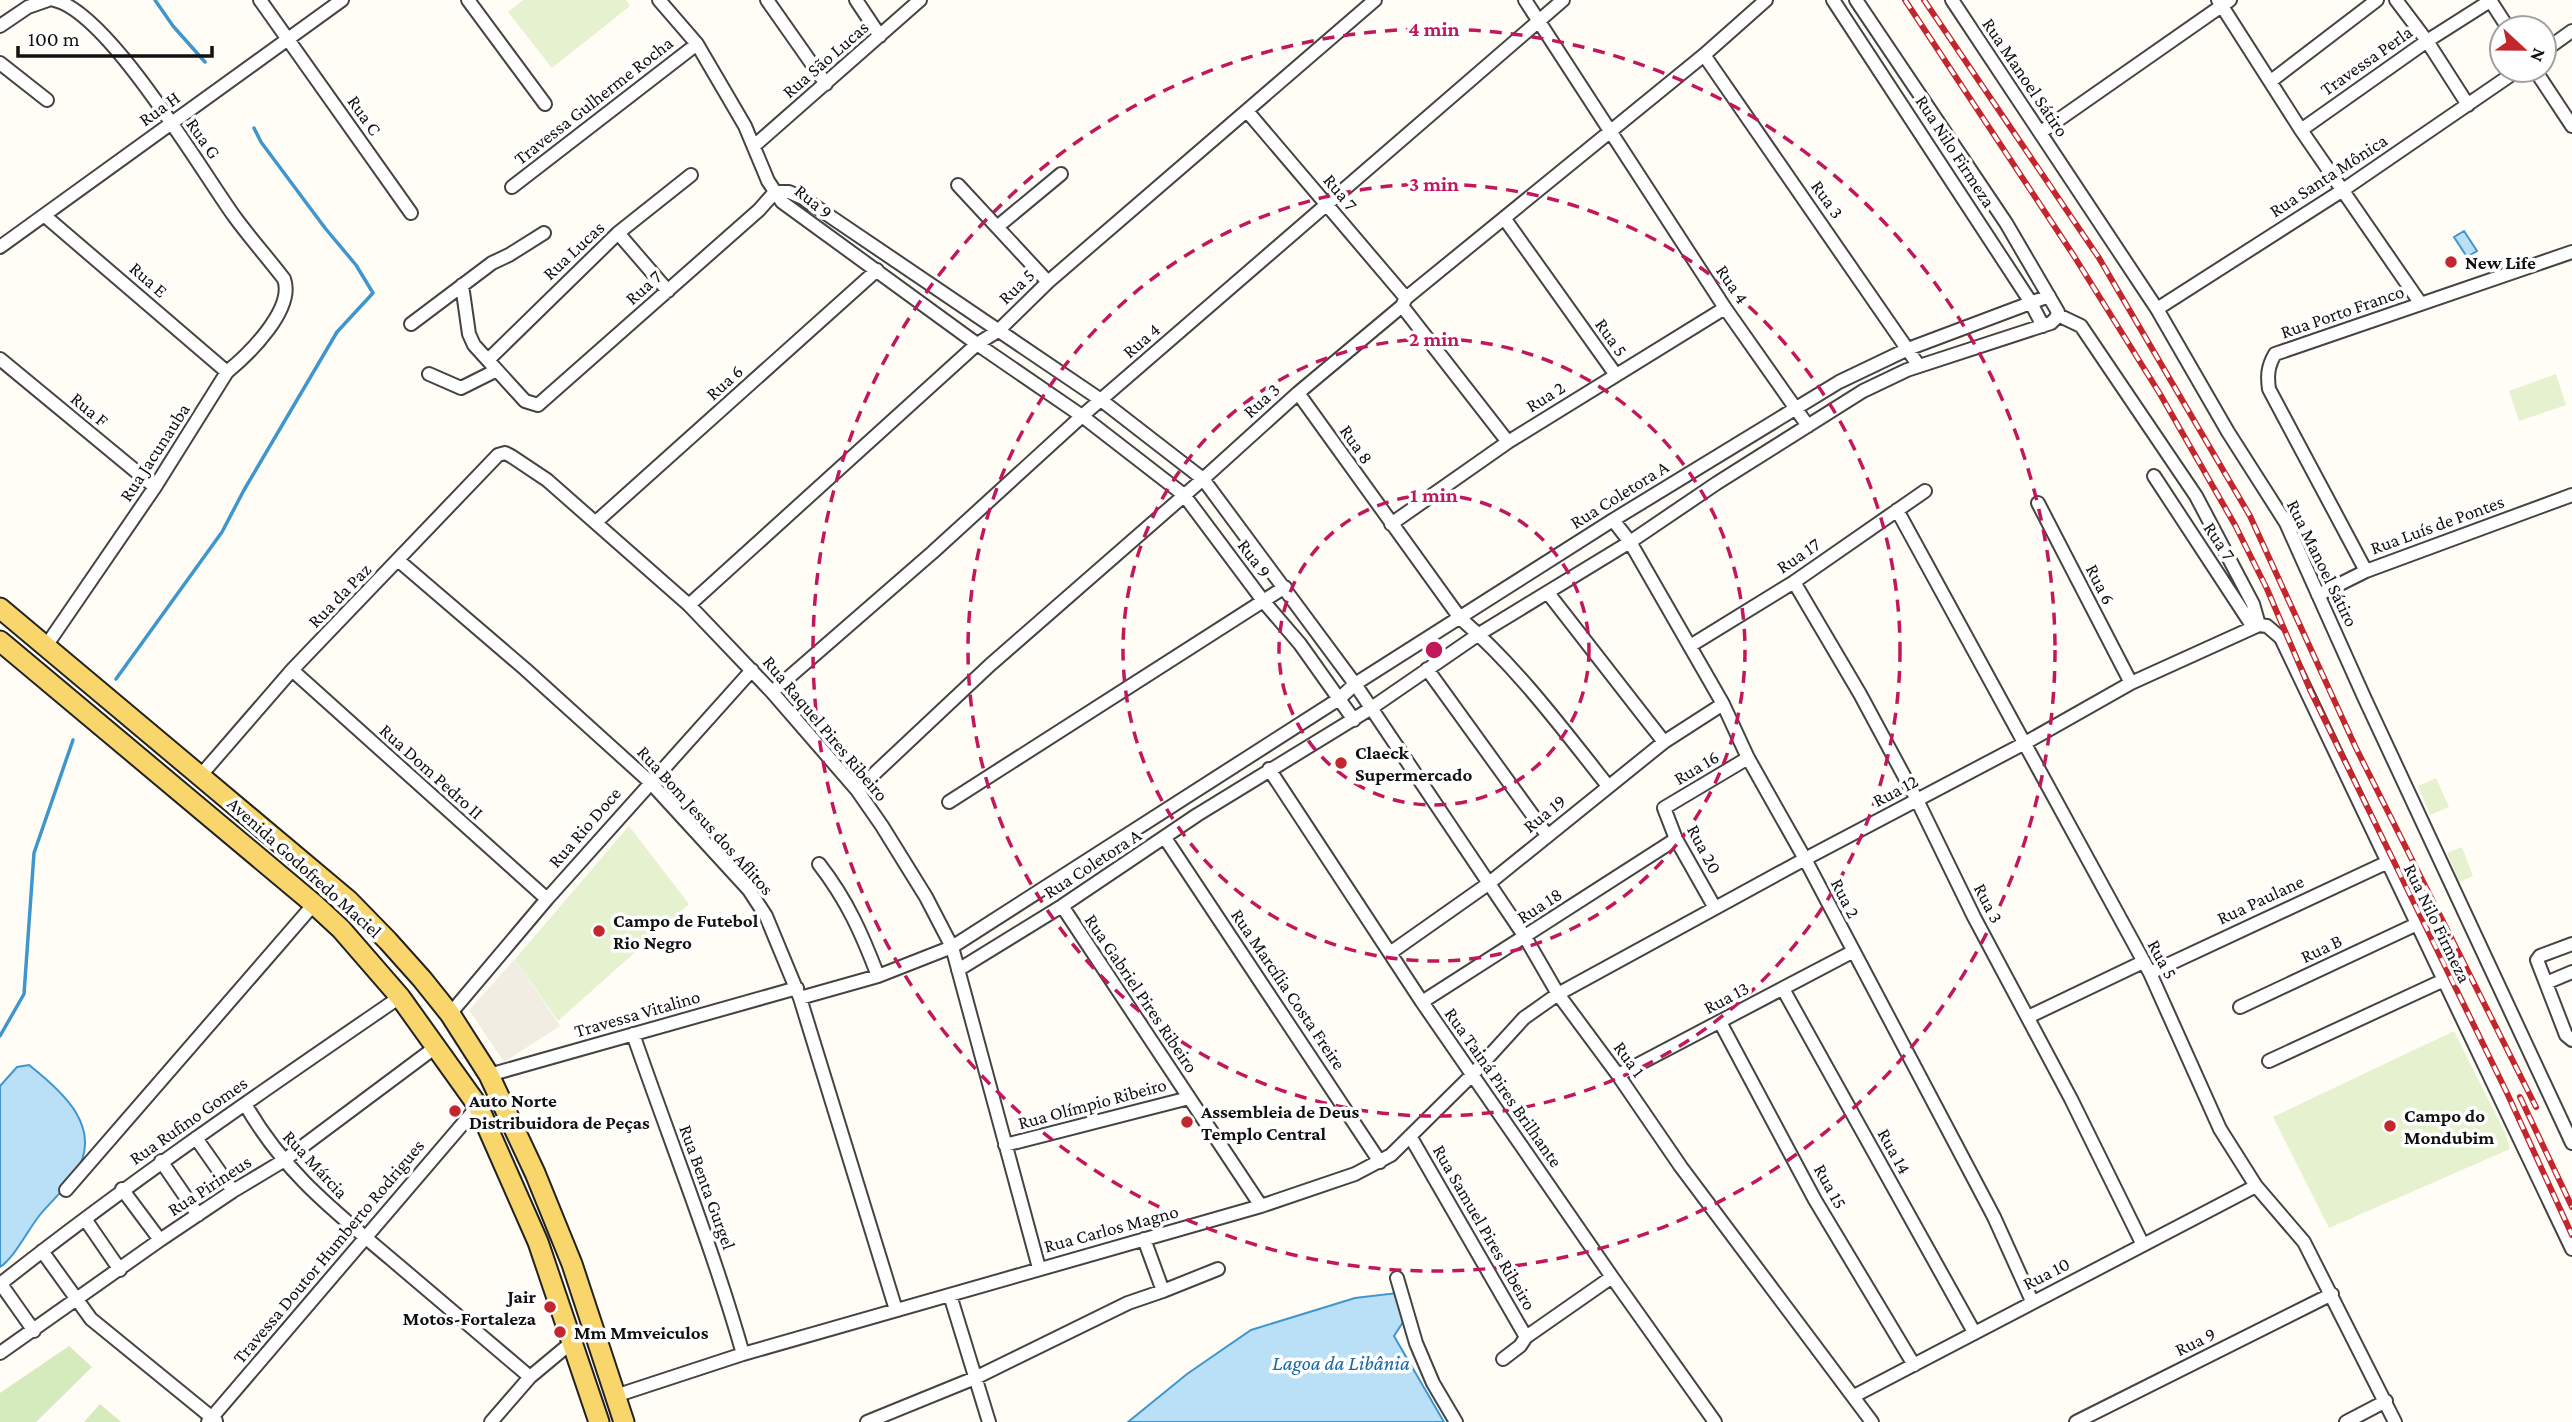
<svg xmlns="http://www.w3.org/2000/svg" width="2572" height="1422" viewBox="0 0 2572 1422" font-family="'Crimson Pro',serif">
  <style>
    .green { fill: #d5ebbd }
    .pitch { fill: #e6f2cf }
    .plaza { fill: #f1ede2 }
    .water { fill: #b9e0f7; stroke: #3f96cf; stroke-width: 2 }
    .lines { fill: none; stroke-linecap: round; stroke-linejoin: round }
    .stream { stroke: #3f96cf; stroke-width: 3.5 }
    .street-casing { stroke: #444; stroke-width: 16 }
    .primary-casing { stroke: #222; stroke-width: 23 }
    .street { stroke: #fff; stroke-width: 12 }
    .primary { stroke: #f9d66b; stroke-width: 19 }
    .rail-casing { stroke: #c4262e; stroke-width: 6 }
    .rail { stroke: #fff; stroke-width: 3.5; stroke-dasharray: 10; stroke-linecap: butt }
    .ring { fill: none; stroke: #c2185b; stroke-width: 3.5; stroke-dasharray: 12 9 }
    .poi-dot { fill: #c4262e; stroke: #fff; stroke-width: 2.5 }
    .labels { text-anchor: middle; stroke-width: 7; stroke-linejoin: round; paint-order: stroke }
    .street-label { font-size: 19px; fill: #111; stroke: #fff }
    .poi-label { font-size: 19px; font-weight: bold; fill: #111; stroke: #fff; text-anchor: start }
    .water-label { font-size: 21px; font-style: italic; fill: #1768a6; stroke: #fff }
    .centre { fill: #c2185b; stroke: #fff; stroke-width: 3.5 }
    .ring-label { font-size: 21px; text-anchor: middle; font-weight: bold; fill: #c2185b; stroke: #fff; stroke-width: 7; stroke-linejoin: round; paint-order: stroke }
  </style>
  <rect width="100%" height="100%" fill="#fffdf5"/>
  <path class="green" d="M69,1346L92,1367L36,1422H0V1393Z
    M100,1404L121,1422H84Z"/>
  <path class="pitch" d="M523,0H626L630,6L552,68L508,12Z
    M2556,374L2566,405L2519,421L2509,391Z
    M2436,778L2449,807L2430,815L2418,786Z
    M629,826L689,904L558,1021L515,959Z
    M2462,847L2473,876L2459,882L2447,853Z
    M2454,1031L2506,1135L2510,1149L2329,1228L2273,1117Z"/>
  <path class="plaza" d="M515,959L560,1026L504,1062L469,1010Z"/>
  <path class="water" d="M2464,231L2477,251L2467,257L2454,237Z
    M29,1065C62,1091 106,1129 74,1175C65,1190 50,1202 39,1216C28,1230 14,1258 0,1267V1086L17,1067Z
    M1397,1293L1405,1319L1394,1336L1444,1422H1128L1187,1374L1251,1330L1355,1298Z"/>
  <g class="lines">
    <path class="stream" d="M155,0L173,26L205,62
      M116,679L222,532L244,490L337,332L373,293L356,265L325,228L261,142L254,128
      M0,1036L24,994L34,853L73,740"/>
    <g class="street-casing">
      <path id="street" d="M260,0L411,213
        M468,0L545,104
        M659,0L697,44L745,126L768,181L782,202L977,344L1082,416L1184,495L1264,602L1300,644L1354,720
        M767,0L826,84
        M856,0L880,36
        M1525,0L1725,308L1808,426
        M1833,0L2030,301L2043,326
        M1952,0L2157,309L2228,432L2286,523L2364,697L2572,1143
        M2218,0L2301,130L2421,304
        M2396,0L2427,41L2468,105
        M2490,0L2508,28
        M0,26L28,7L48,0
        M2544,51L2572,31
        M1704,55L1919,366
        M0,63L47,100
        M2535,70L2572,126
        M2271,81L2377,0
        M1247,111L1406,298
        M2301,130L2427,41L2490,1
        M2041,132L2230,0
        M754,146L920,0
        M958,185L1048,282
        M512,187L697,44
        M775,192H789L803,198L1101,400L1203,479L1355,684L1525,937L1558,994L1618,1075L1681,1167L1872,1422
        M45,216L227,372
        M1504,218L1616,375
        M997,227L1061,174
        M618,233L668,291
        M0,247L342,0
        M462,285L469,334L474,345L525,401L538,405L759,210L775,192
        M1402,306L1508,442
        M2157,309L2343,190L2518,70
        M2058,315L2081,326L2196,496L2253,604L2259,625
        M411,324L492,263L509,255L544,233
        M0,359L155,487
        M488,360L618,233L691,175
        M429,374L461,388L495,371
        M1298,393L1460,618C1517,667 1562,728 1608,786
        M2154,476L2253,627
        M2038,503L2131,683
        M1897,510L2150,973L2220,1129L2256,1186L2304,1242L2395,1422
        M1613,520L1630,542L1723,704L1748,758L1805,859L1994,1217L2032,1301
        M596,522L877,270
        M1391,524L1508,442L1725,308
        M399,561L525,669L650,782L749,890L766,916L800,998L896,1310
        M2366,571L2269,389C2267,375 2268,366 2275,354L2572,252
        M1794,582L1860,694L1917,800L1974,917L2071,1099L2143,1245
        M1548,593L1664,742
        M2318,595L2366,571L2572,495
        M689,605L977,344L998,331L1048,282L1375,0
        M46,646L155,487L227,372C249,354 295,309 284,279C268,258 250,238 234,216C199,167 108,12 54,0
        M1690,646L1794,582L1925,491
        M1427,669L1547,835
        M292,670L547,899
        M772,692L933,552L1082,416L1563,0
        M1269,769L1422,1002L1612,1277L1715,1422
        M201,775L292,670L498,455L505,453L511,456L547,480L689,605L772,692L857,790L882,826L926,897L952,947L1039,1268
        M857,790L990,665L1203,479L1298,393L1402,306L1406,298L1704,55L1766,0
        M949,802L1285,587
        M1165,838L1380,1162
        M819,864C847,900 862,934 878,976
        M1062,906L1261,1206
        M1715,908L1676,839L1664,808L1748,758
        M2572,944L2540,956L2537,960L2566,1035L2572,1040
        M1390,953L1488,884L1664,742L1723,704
        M958,970L1062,906L1197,815L1370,709L1479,634L1630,542L1717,483L1863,391L1907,370L2051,323L2056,318L2058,312L2006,223L1856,0
        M2150,973L2388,862
        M2546,983L2572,972
        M1783,989L1974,1332
        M800,998L878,976L952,947L1339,699L1355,684L1613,520L1839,382L1908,349L2049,296
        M1422,1002L1676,839
        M2240,1007L2417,924
        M450,1014L547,899L752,670
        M2028,1017L2143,962
        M1720,1022L1815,1200L1914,1365
        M633,1034C670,1141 712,1245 743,1354
        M2269,1061L2444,980
        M489,1075L797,988
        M1618,1075L1852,952
        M245,1104C284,1172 332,1209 391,1259C437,1298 484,1338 530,1377
        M1410,1136L1526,1337
        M196,1138L233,1191
        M1005,1145L1189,1098
        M161,1161L198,1215
        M122,1189L160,1240
        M66,1190L314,904
        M85,1219L120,1270
        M1144,1239L1163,1291
        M42,1251L91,1319L216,1421
        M1397,1278L1416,1343L1433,1383L1456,1422
        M950,1295L989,1422
        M34,1331L3,1287L4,1281C132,1180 266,1089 400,997
        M0,1353L160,1240L233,1191L283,1161L437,1046
        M1503,1359L1520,1346L1526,1337L1612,1277
        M615,1396L743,1354L1261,1206L1355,1174L1391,1155L1472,1075L1524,1018L1558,994L1805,859L2025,743L2131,683L2259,625L2267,626L2281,638L2572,1249
        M1854,1396L2256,1186
        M208,1422L478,1106
        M491,1422L530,1377L572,1342
        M867,1422L975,1378L1128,1303L1163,1291L1218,1269
        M2076,1422L2332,1294
        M2346,1422L2386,1401"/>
    </g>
    <g class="primary-casing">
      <path id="primary" d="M0,608L348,900L388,941L422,979L450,1014L489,1075L535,1173L572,1264L624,1422
        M0,641L314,904L341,929L400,997L478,1106L538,1242L599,1422"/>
    </g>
    <use href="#street" class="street"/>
    <use href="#primary" class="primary"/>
    <g class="rail-casing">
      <path id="rail" d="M1905,0L2074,256L2160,394L2235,525L2267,589L2311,692L2507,1093L2572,1235
        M1924,0L2099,258L2250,516L2356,748L2536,1107
        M2520,1097L2572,1207"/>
    </g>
    <use href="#rail" class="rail"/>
  </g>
  <g class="ring">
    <circle cx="1434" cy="650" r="155"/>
    <circle cx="1434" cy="650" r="311"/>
    <circle cx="1434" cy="650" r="466"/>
    <circle cx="1434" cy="650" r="621"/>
  </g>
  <g class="poi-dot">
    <circle cx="2451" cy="262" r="7"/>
    <circle cx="1341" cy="763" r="7"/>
    <circle cx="599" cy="931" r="7"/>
    <circle cx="455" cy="1111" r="7"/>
    <circle cx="1187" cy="1122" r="7"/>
    <circle cx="2390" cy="1126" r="7"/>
    <circle cx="550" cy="1307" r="7"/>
    <circle cx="560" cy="1332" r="7"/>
  </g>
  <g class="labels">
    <g class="street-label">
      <text transform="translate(825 59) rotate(-41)" y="7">Rua São Lucas</text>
      <text transform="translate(2366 60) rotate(-35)" y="7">Travessa Perla</text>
      <text transform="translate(2026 77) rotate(56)" y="7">Rua Manoel Sátiro</text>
      <text transform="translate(593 100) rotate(-38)" y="7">Travessa Gulherme Rocha</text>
      <text transform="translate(159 108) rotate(-36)" y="7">Rua H</text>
      <text transform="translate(365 115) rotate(55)" y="7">Rua C</text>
      <text transform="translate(204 138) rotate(55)" y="7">Rua G</text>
      <text transform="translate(1956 151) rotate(57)" y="7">Rua Nilo Firmeza</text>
      <text transform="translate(2328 175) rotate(-33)" y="7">Rua Santa Mônica</text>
      <text transform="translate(1341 192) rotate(50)" y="7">Rua 7</text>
      <text transform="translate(1828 199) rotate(55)" y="7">Rua 3</text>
      <text transform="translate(814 201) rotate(39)" y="7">Rua 9</text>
      <text transform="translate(573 250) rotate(-43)" y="7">Rua Lucas</text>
      <text transform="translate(149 279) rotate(41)" y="7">Rua E</text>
      <text transform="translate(1733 284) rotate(56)" y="7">Rua 4</text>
      <text transform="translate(1016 286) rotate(-44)" y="7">Rua 5</text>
      <text transform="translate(643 287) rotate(-42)" y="7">Rua 7</text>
      <text transform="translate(2342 311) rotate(-19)" y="7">Rua Porto Franco</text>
      <text transform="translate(1612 337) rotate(55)" y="7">Rua 5</text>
      <text transform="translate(1141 340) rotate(-41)" y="7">Rua 4</text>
      <text transform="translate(724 382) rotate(-42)" y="7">Rua 6</text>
      <text transform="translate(1545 396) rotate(-32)" y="7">Rua 2</text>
      <text transform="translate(1261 400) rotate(-42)" y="7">Rua 3</text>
      <text transform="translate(90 409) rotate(40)" y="7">Rua F</text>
      <text transform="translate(1357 444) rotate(55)" y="7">Rua 8</text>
      <text transform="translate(154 452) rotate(-57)" y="7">Rua Jacunauba</text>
      <text transform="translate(1619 494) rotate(-32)" y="7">Rua Coletora A</text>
      <text transform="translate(2437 524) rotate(-20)" y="7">Rua Luís de Pontes</text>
      <text transform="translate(2220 541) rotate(57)" y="7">Rua 7</text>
      <text transform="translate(1798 555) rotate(-34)" y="7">Rua 17</text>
      <text transform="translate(1255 558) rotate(53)" y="7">Rua 9</text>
      <text transform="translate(2323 563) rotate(64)" y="7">Rua Manoel Sátiro</text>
      <text transform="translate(2101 584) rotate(63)" y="7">Rua 6</text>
      <text transform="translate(339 595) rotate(-46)" y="7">Rua da Paz</text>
      <text transform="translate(826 728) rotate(50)" y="7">Rua Raquel Pires Ribeiro</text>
      <text transform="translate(1696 767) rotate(-31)" y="7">Rua 16</text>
      <text transform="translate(432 771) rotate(42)" y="7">Rua Dom Pedro II</text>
      <text transform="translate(1895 790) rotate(-28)" y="7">Rua 12</text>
      <text transform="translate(1544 813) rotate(-39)" y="7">Rua 19</text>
      <text transform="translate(706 820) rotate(48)" y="7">Rua Bom Jesus dos Aflitos</text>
      <text transform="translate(584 827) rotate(-49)" y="7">Rua Rio Doce</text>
      <text transform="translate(1705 849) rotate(62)" y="7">Rua 20</text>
      <text transform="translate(1092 863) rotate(-33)" y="7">Rua Coletora A</text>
      <text transform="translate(305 867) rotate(42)" y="7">Avenida Godofredo Maciel</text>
      <text transform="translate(1846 898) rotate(63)" y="7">Rua 2</text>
      <text transform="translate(2260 899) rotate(-25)" y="7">Rua Paulane</text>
      <text transform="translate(1989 903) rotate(63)" y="7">Rua 3</text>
      <text transform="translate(1539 905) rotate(-33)" y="7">Rua 18</text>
      <text transform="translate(2438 923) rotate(64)" y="7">Rua Nilo Firmeza</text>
      <text transform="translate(2321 948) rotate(-25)" y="7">Rua B</text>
      <text transform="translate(2163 959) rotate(62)" y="7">Rua 5</text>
      <text transform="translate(1289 989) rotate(56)" y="7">Rua Marcília Costa Freire</text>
      <text transform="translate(1142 993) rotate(56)" y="7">Rua Gabriel Pires Ribeiro</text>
      <text transform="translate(1726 997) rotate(-28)" y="7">Rua 13</text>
      <text transform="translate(637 1013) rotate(-16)" y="7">Travessa Vitalino</text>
      <text transform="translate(1630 1059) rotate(54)" y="7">Rua 1</text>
      <text transform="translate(1504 1087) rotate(55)" y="7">Rua Tainá Pires Brilhante</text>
      <text transform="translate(1092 1103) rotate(-15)" y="7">Rua Olímpio Ribeiro</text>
      <text transform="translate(188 1120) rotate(-35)" y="7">Rua Rufino Gomes</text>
      <text transform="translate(1895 1151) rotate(61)" y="7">Rua 14</text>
      <text transform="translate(316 1164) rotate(47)" y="7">Rua Márcia</text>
      <text transform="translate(209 1185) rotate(-33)" y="7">Rua Pirineus</text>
      <text transform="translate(1831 1186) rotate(61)" y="7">Rua 15</text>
      <text transform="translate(708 1187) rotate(70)" y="7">Rua Benta Gurgel</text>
      <text transform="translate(1485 1227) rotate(60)" y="7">Rua Samuel Pires Ribeiro</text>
      <text transform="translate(1111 1228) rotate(-15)" y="7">Rua Carlos Magno</text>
      <text transform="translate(328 1251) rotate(-50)" y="7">Travessa Doutor Humberto Rodrigues</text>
      <text transform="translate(2046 1273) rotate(-27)" y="7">Rua 10</text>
      <text transform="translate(2195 1341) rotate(-26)" y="7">Rua 9</text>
    </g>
    <g class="poi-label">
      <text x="2465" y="269">New Life</text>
      <text x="1355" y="759">Claeck<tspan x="1355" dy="22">Supermercado</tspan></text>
      <text x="613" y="927">Campo de Futebol<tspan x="613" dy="22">Rio Negro</tspan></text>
      <text x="469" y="1107">Auto Norte<tspan x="469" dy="22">Distribuidora de Peças</tspan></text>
      <text x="1201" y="1118">Assembleia de Deus<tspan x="1201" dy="22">Templo Central</tspan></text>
      <text x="2404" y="1122">Campo do<tspan x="2404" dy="22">Mondubim</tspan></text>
      <text x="536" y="1303" text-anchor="end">Jair<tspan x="536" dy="22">Motos-Fortaleza</tspan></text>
      <text x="574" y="1339">Mm Mmveiculos</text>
    </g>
    <g class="water-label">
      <text x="1341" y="1370">Lagoa da Libânia</text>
    </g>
  </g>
  <circle cx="1434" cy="650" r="10" class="centre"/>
  <g class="ring-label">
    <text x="1434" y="36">4 min</text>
    <text x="1434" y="191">3 min</text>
    <text x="1434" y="346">2 min</text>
    <text x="1434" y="502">1 min</text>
  </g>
  <g transform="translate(2523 49) rotate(112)"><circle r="33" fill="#ffffff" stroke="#a0a0a0" stroke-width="2"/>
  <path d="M0-5L12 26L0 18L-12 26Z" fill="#c4262e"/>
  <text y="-10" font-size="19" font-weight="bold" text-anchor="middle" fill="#111111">N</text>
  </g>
  <path d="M18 46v10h194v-10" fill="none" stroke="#111111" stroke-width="3.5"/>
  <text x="28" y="46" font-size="21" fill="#111111" stroke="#ffffff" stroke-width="5" paint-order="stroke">100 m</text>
</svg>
